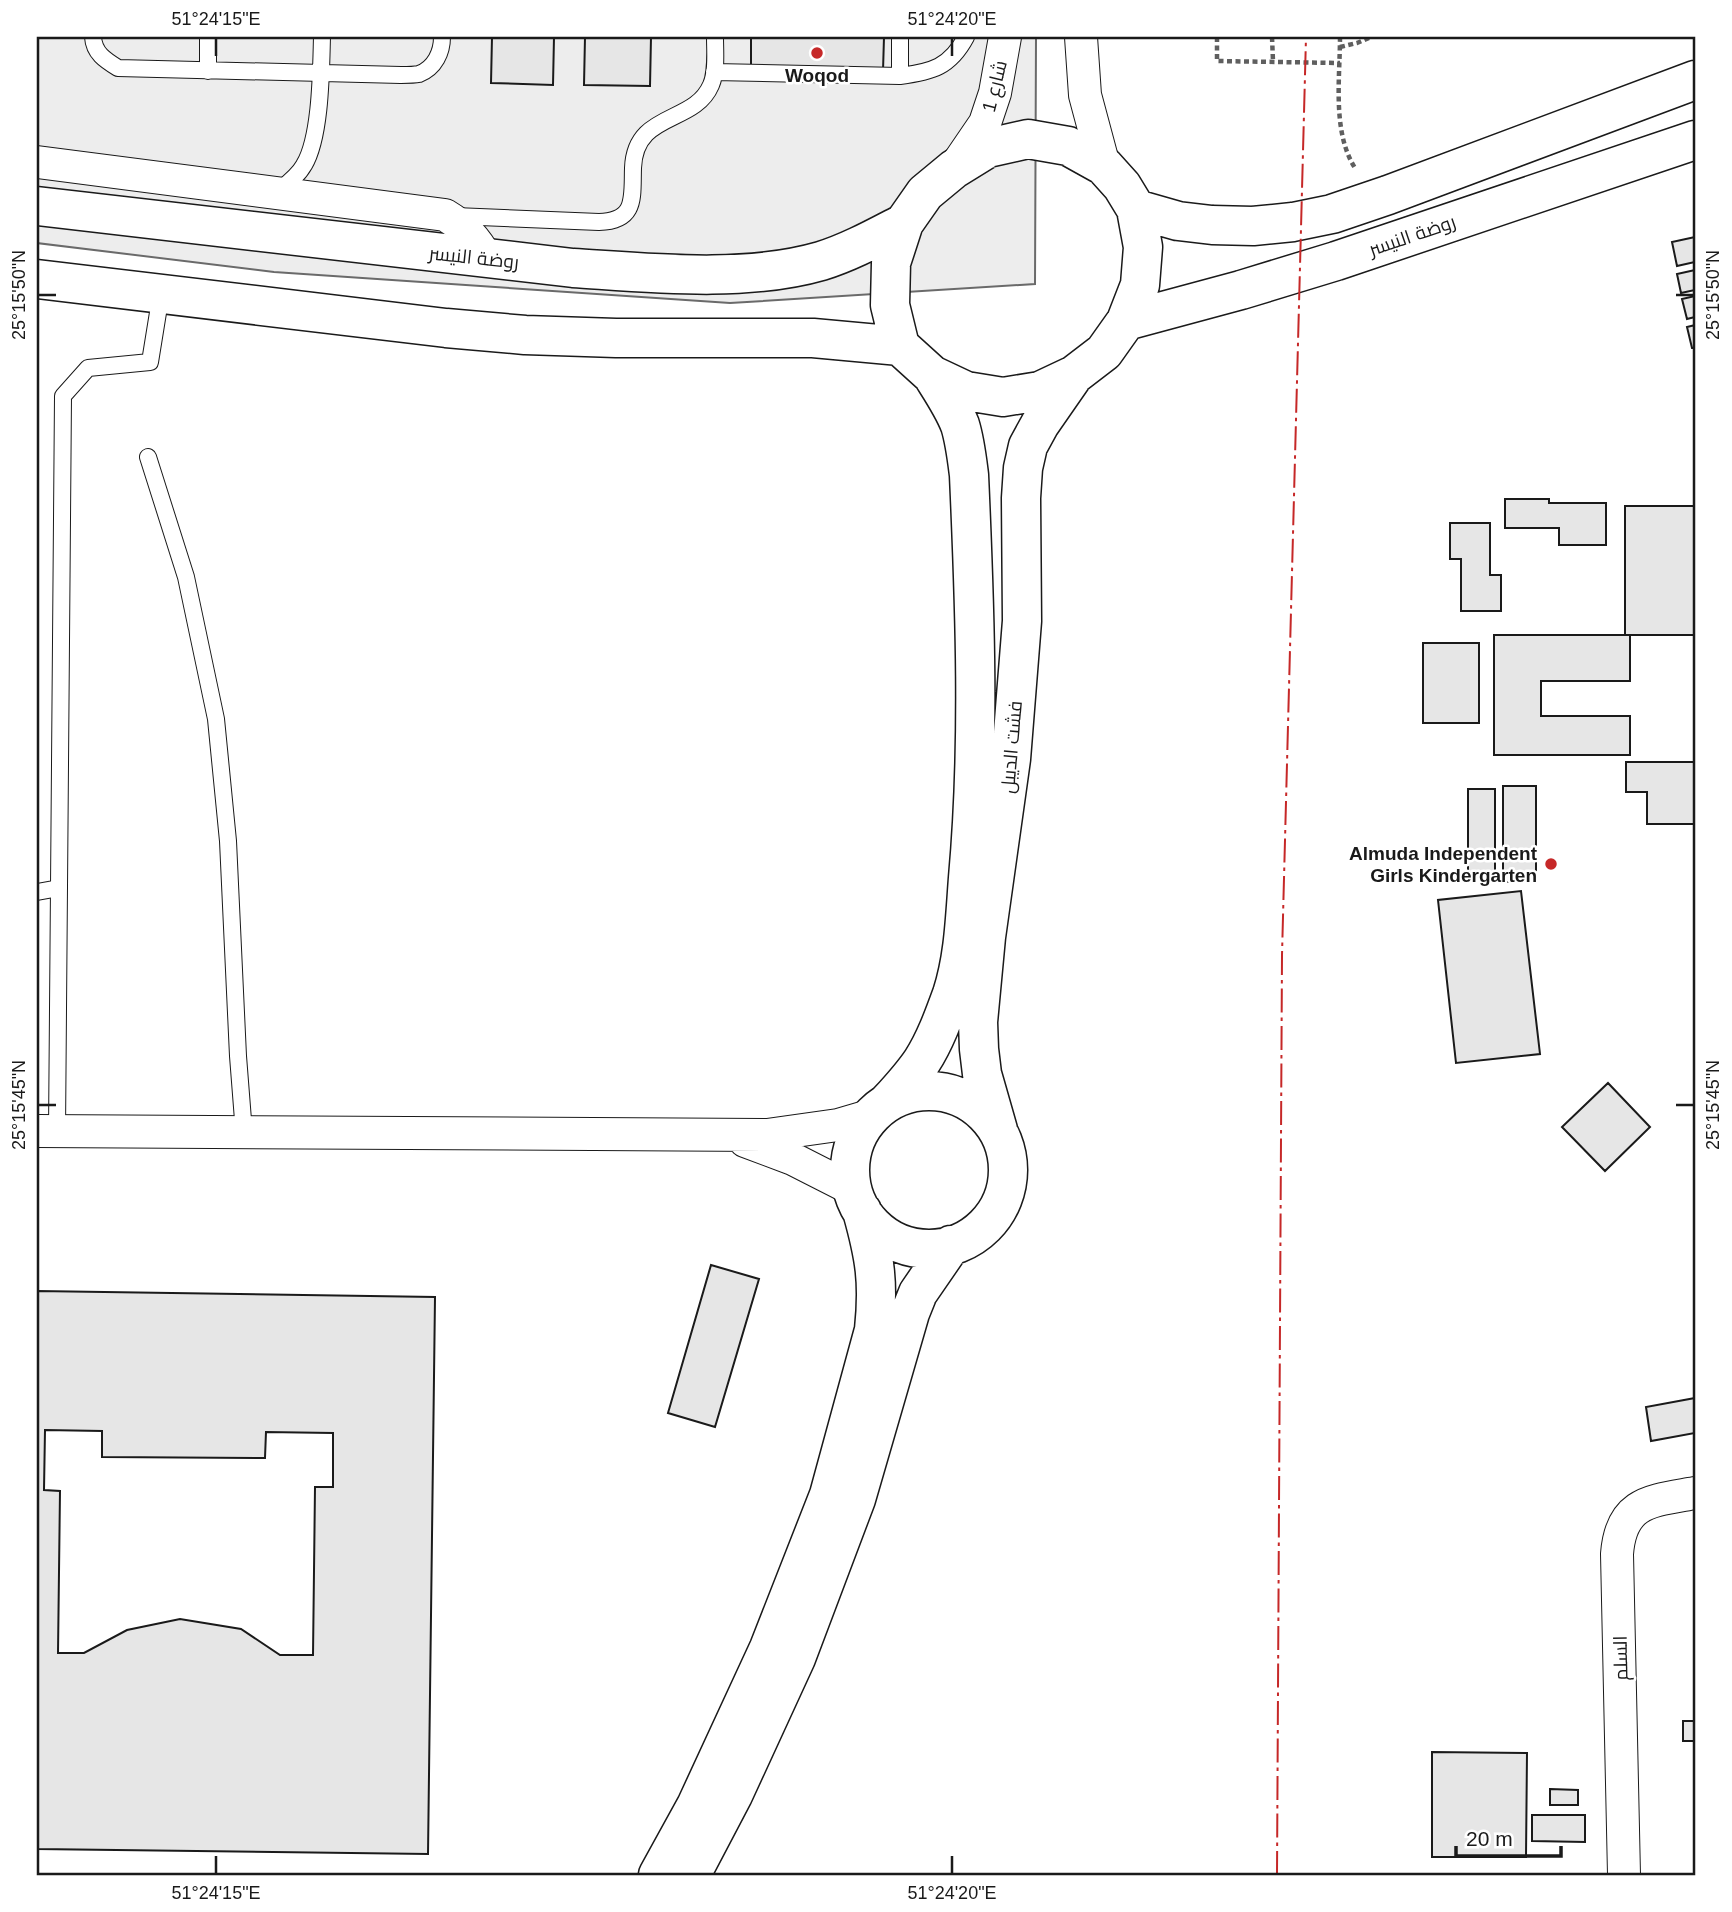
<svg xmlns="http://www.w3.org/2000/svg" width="1732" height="1912" viewBox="0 0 1732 1912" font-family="Helvetica,Cairo,sans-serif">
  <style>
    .built { fill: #ededed; stroke: #6a6a6a; stroke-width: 2 }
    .building { fill: #e6e6e6; stroke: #1a1a1a; stroke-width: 2; fill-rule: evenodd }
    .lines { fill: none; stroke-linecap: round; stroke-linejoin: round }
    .lane-casing { stroke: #1a1a1a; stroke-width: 18 }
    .street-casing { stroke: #1a1a1a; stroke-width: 34 }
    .secondary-casing { stroke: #1a1a1a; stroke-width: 41 }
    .path { stroke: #5f5f5f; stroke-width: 4.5; stroke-dasharray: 5 3.5; stroke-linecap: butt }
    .lane { stroke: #fff; stroke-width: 16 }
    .street { stroke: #fff; stroke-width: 32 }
    .secondary { stroke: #fff; stroke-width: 38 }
    .power { stroke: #c62828; stroke-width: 2; stroke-dasharray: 24 5 3.5 5; stroke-linecap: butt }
    .ticks { fill: none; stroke: #1a1a1a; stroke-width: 2.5 }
    .poi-dot { fill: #c62828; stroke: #fff; stroke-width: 2.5 }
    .labels { text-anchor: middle; stroke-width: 5; stroke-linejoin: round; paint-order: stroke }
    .poi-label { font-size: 19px; font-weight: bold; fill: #1a1a1a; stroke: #fff }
    .street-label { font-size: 19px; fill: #1a1a1a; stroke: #fff }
    .neatline { fill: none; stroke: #1a1a1a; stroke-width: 2.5 }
    .ticks-label { font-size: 18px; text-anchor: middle; fill: #1a1a1a }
  </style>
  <rect width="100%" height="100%" fill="#fff"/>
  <path class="built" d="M37,37H1036L1035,284L730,303L274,272L37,243Z"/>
  <path class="building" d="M492,37H554L553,85L491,83Z
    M585,37H651L650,86L584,85Z
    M751,37H884L883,71L751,69Z
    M1695,237V262L1677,266L1672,242Z
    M1695,270V290L1681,293L1677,274Z
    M1695,296V317L1687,319L1682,299Z
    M1695,325V348H1692L1687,327Z
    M1505,499H1549V503H1606V545H1559V528H1505Z
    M1625,506H1695V635H1625Z
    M1450,523H1490V575H1501V611H1461V559H1450Z
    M1494,635H1630V681H1541V716H1630V755H1494Z
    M1423,643H1479V723H1423Z
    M1626,762H1695V824H1647V792H1626Z
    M1503,786H1536V882H1503Z
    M1468,789H1495V877H1468Z
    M1521,891L1540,1054L1456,1063L1438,900Z
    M1608,1083L1650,1127L1605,1171L1562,1127Z
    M711,1265L759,1279L715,1427L668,1413Z
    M37,1291L435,1297L428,1854L37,1849ZM45,1430L102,1431V1457L265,1458L266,1432L333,1433V1487H315L313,1655H280L241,1629L180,1619L127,1630L84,1653H58L60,1491L44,1490Z
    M1695,1398V1433L1651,1441L1646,1407Z
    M1683,1721H1695V1741H1683Z
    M1432,1752L1527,1753L1526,1857H1432Z
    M1550,1789L1578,1790V1805H1550Z
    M1532,1815H1585V1842L1532,1841Z"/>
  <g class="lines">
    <g class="lane-casing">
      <path id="lane" d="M93,37C94,53 105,60 118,68L401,75C406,75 414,75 419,74C435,68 442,52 442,37
        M208,37V71
        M900,37V76
        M714,72L900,76C932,72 950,67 966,37
        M277,192C287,184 298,176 304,165C321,137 321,70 322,37
        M455,216L599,222C637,221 632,197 633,168C635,111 694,125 711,85C717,71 715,52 715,37
        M148,457L186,577L216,719L228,841L238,1056L244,1133
        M37,892L59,888
        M52,1134L57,1132L63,396L88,368L150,362L161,294"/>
    </g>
    <g class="street-casing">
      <path id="street" d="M1081,37L1085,95L1104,166
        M37,162L445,215C465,227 476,239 487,259
        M955,167L985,123L995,93L1005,37
        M37,1131L767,1135L838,1125L872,1115
        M745,1141L793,1159L852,1189
        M1624,1875L1617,1554C1621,1501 1651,1501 1695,1493"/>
    </g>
    <g class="secondary-casing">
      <path id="secondary" d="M1028,139L1068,146L1104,166L1122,186L1136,209L1143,247L1140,285L1126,321L1104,352L1074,375L1040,391L1003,397L966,391L932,375L900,346L890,305L891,263L904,223L925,193L954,169L988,148Z
        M37,206L573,268C651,273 745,283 821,261C850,252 877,237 904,223
        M1136,209L1178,221L1212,225L1253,226L1293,222L1332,214L1388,195L1695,80
        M37,279L446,328L525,335L616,338H813L900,346
        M1126,321L1241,290L1336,261L1695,140
        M850 1170a79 79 0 1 1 158 0a79 79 0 1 1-158 0Z
        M888,1102C900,1089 912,1076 922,1061C935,1041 944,1016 952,994C964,957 965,917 968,878C980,745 975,609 969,475C967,459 965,441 960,425C953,407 942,391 932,375
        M998,1130L982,1074L979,1049L978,1022L986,937L1011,759L1022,621L1021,498L1023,468L1028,446L1040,424L1074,375
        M658,1875L696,1806L769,1648L829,1495L874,1330C879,1283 875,1257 862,1211
        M691,1875L733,1795L796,1658L856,1499L910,1313L918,1293L951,1245"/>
    </g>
    <path class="path" d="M1217,37V61L1340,63
      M1272,37L1273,61
      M1340,37C1340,78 1332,132 1355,168
      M1340,47L1357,43L1371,37"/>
    <use href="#lane" class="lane"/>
    <use href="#street" class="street"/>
    <use href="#secondary" class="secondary"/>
    <path class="power" d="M1277,1875L1282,955L1306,37"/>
  </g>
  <path class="ticks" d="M216,38V56M952,38V56M38,295H56M1676,295H1694M38,1105H56M1676,1105H1694M216,1856V1874M952,1856V1874"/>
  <g class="poi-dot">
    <circle cx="817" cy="53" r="7"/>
    <circle cx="1551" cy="864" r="7"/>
  </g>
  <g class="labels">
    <g class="poi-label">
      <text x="817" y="82">Woqod</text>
      <text x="1537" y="860" text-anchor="end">Almuda Independent<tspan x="1537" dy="22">Girls Kindergarten</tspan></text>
    </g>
    <g class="street-label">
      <text transform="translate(994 86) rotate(-76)" y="7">شارع 1</text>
      <text transform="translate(1412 235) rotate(-19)" y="7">روضة النيسر</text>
      <text transform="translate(474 257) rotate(6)" y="7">روضة النيسر</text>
      <text transform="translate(1011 747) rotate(-85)" y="7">فشت الديبل</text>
      <text transform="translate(1620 1658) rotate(-91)" y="7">السلم</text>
    </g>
  </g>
  <rect width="1732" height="1912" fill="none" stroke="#ffffff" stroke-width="77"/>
  <path d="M1456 1846v10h105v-10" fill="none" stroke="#1a1a1a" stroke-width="3.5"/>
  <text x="1466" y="1846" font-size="21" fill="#1a1a1a" stroke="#ffffff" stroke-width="5" paint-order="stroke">20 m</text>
  <rect x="38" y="38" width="1656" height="1836" class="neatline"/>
  <g class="ticks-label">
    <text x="216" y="25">51°24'15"E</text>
    <text x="952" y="25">51°24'20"E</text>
    <text transform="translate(19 295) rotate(-90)" y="6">25°15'50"N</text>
    <text transform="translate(1713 295) rotate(-90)" y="6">25°15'50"N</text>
    <text transform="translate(19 1105) rotate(-90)" y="6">25°15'45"N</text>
    <text transform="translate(1713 1105) rotate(-90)" y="6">25°15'45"N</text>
    <text x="216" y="1899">51°24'15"E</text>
    <text x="952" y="1899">51°24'20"E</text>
  </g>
</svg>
